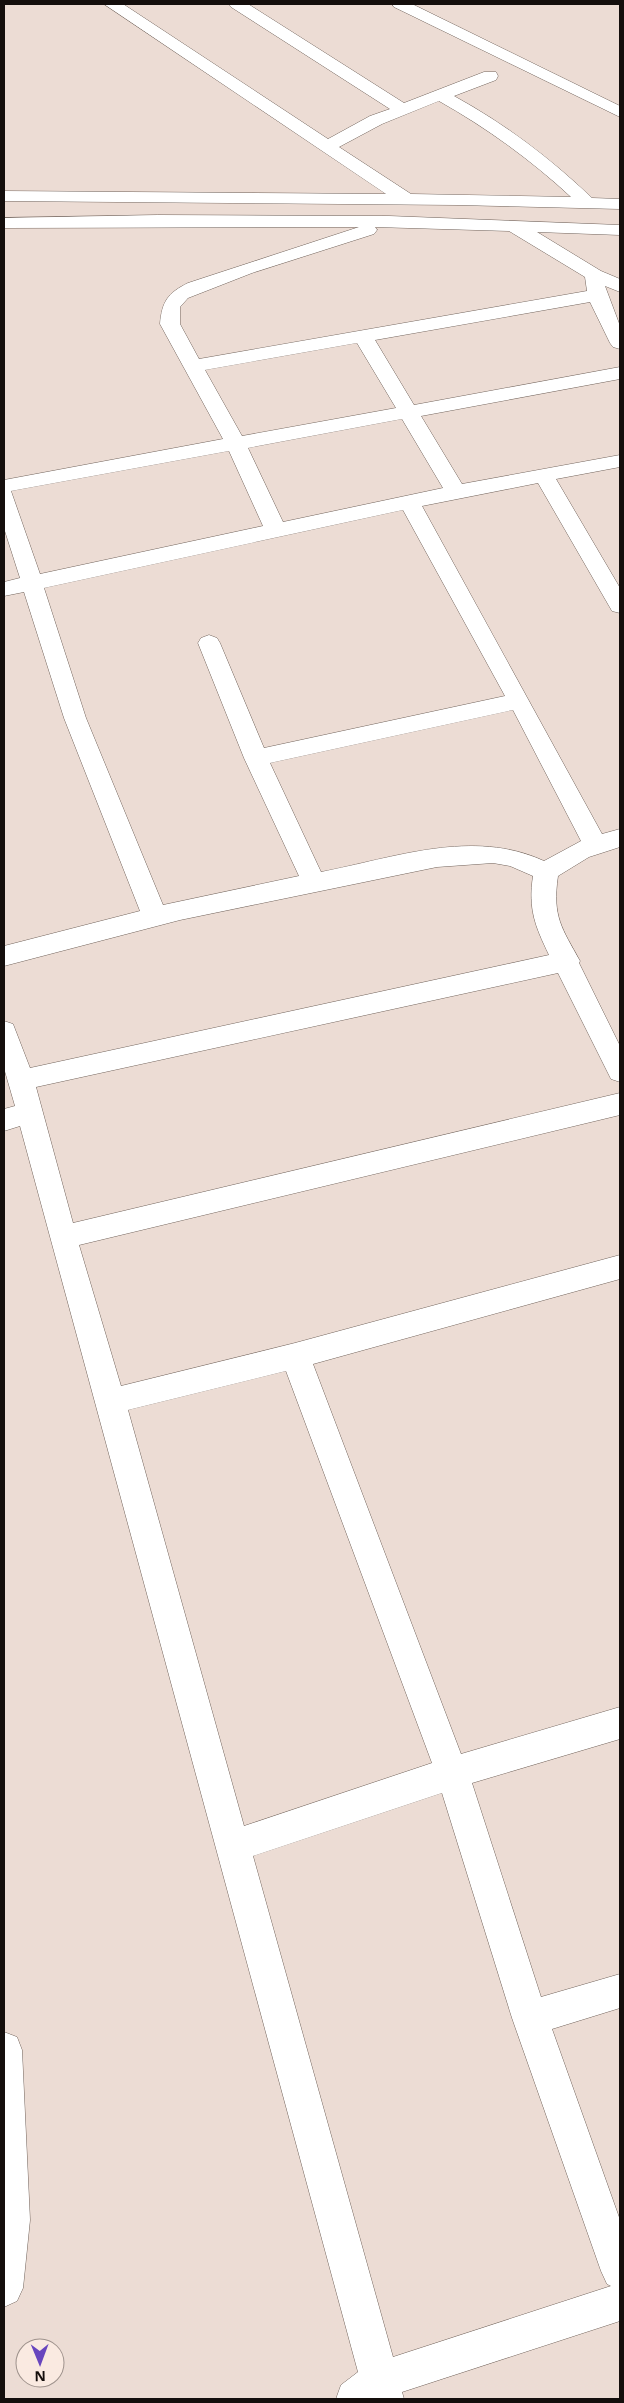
<svg xmlns="http://www.w3.org/2000/svg" width="624" height="2403" viewBox="0 0 624 2403" font-family="'Open Sans',sans-serif">
  <style>
    .lines { fill: none; stroke-linecap: round; stroke-linejoin: round }
    .minor-casing { stroke: #72645c; stroke-width: 1 }
    .minor { fill: #fff; fill-rule: evenodd }
  </style>
  <rect width="100%" height="100%" fill="#ecdcd4"/>
  <g class="lines">
    <g class="minor-casing">
      <path id="minor" d="M104,4H123L328,139L370,116L390,109L231,7L229,4H248L404,103L484,72H496L498,76L496,80L454,96C505,124 550,158 592,198L620,199V209L457,205L4,201V191L386,194ZM439,101C487,128 531,160 571,197L411,194L339,147L382,124Z
        M392,4H412L620,106V117L394,7Z
        M158,215L389,216L620,225V235L537,232L601,271L620,279V292L605,286L620,326V349L613,347L610,343L590,302L375,340L414,405L620,367V379L421,416L462,484L620,455V467L556,479L620,588V613L612,611L538,483L422,506L602,834L620,829V847L589,857L558,876C552,917 562,928 580,961L579,963L620,1046V1082L611,1079L558,973L36,1087L73,1223L620,1093V1115L79,1245L121,1386L295,1343L620,1255V1279L313,1364L461,1754L620,1707V1739L472,1783L541,1997L620,1974V2008L552,2029L620,2220V2321L402,2392L404,2399H336L341,2385L358,2372L20,1126L4,1131V1109L15,1106L4,1068V1021L13,1024L30,1068L549,955C535,926 528,909 533,876L510,866L493,863L437,867L180,920L4,966V946L140,911L64,718L24,592L4,596V582L20,578L4,528V480L223,439L160,324C162,301 168,293 188,283L359,227L4,228V218ZM375,227L509,231L585,277L587,291L199,359L180,324V307L188,298L252,273L374,234L377,230ZM357,343L396,408L242,436L205,370ZM402,419L443,488L283,522L248,448ZM229,451L263,526L40,574L11,491ZM403,510L505,696L264,748L220,643L217,638L209,635L201,638L198,643L244,758L299,876L163,905L86,718L44,588ZM513,710L581,841L544,861C473,828 394,858 321,872L270,763ZM286,1371L432,1763L244,1826L128,1410ZM442,1793L512,2018L601,2271L607,2284L611,2286L393,2357L253,1856Z
        M4,2032L17,2037L22,2050L30,2220L23,2288L17,2301L4,2307Z"/>
    </g>
    <use href="#minor" class="minor"/>
  </g>
  <rect width="624" height="2403" fill="none" stroke="#140e0c" stroke-width="10"/>
  <g transform="translate(40 2363) rotate(179)"><circle r="24" fill="#faeae1" stroke="#9e928c"/>
  <path d="M0-4L9 19L0 12L-9 19Z" fill="#6846be"/>
  <text y="-8" font-size="14" font-weight="bold" text-anchor="middle" fill="#140e0c">N</text>
  </g>
</svg>
